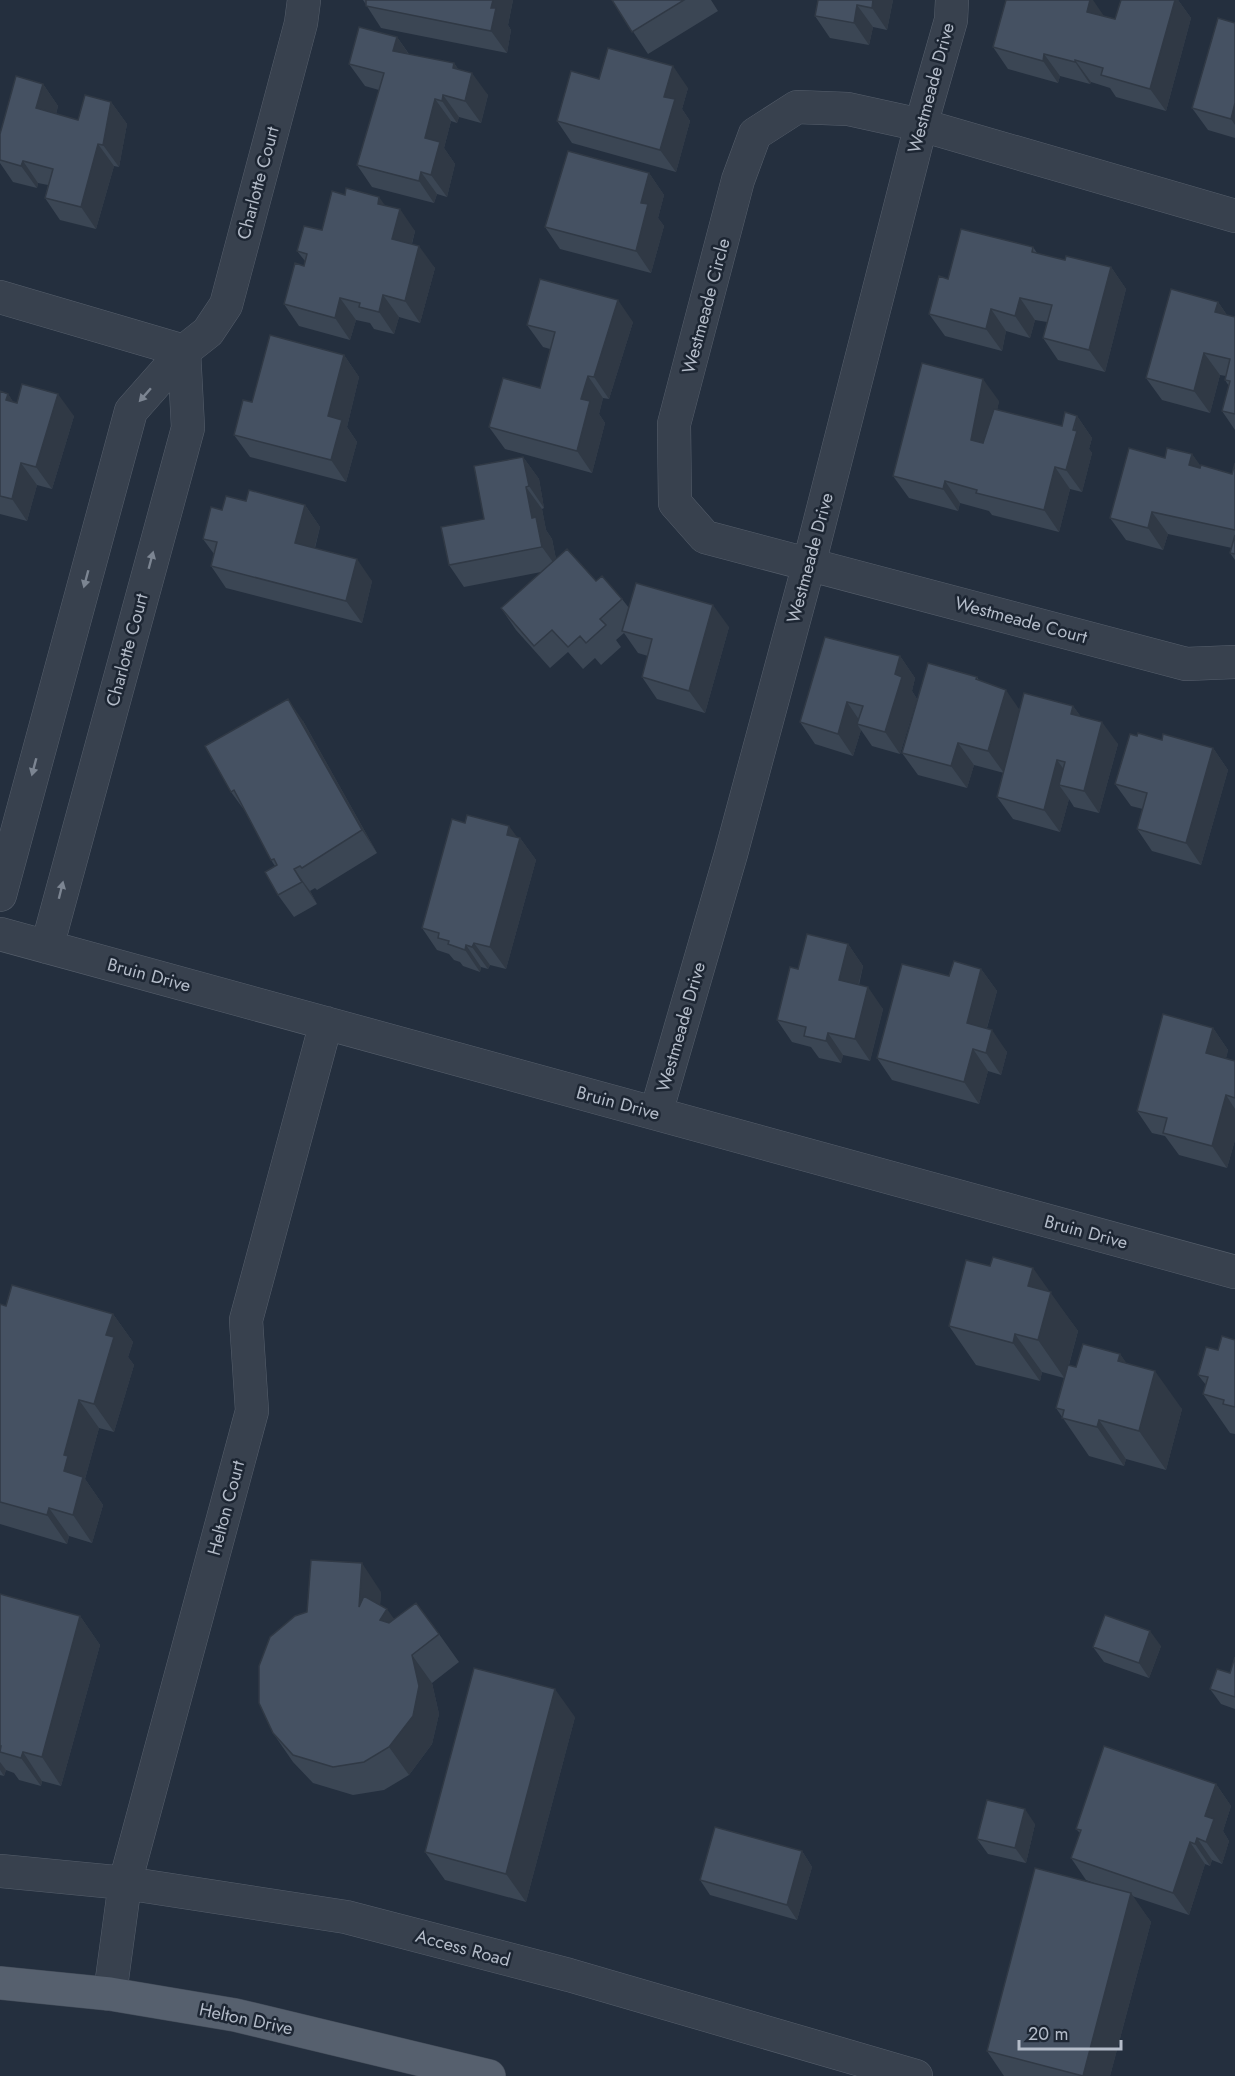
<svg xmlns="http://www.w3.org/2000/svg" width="1235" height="2076" viewBox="0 0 1235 2076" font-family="Jost,sans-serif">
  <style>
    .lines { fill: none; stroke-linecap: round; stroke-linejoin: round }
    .minor-casing { stroke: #565f6c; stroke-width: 34 }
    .major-casing { stroke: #414a57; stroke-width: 34 }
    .minor { stroke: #38414e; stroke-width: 33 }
    .major { stroke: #56606e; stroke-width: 33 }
    .wall { fill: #3b4654 }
    .shaded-wall { fill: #303945 }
    .building { fill: #455162; stroke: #303945; stroke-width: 1.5 }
    .oneway { fill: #7c8592 }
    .labels { text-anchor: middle; stroke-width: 5; stroke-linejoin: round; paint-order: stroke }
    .street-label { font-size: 18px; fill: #b4bcc9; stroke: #1d2633 }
  </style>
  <rect width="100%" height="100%" fill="#242f3e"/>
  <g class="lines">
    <g class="minor-casing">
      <path id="minor" d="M1235,216L921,125L848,109L797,107L755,134L738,180L674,424L675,503L705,537L1186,664L1235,662
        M0,297L184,351
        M0,895L131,411L184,351L208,332L226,305L301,23L304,0
        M0,934L1235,1272
        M47,947L188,428L184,351
        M656,1113L731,854L809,564L921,125L951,20L952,0
        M0,1871L125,1883L346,1917L569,1975L916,2076
        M110,1994L125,1883L252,1411L246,1320L326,1023"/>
    </g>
    <g class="major-casing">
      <path id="major" d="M0,1983L110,1994L235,2015L489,2076"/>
    </g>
    <use href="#minor" class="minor"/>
    <use href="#major" class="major"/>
  </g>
  <path class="wall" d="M363,0H513L508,25L511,30L507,53L381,28Z
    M612,0H711L718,11L648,54Z
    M818,0H893L887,30L873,27L869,45L830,38L815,16Z
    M1121,0H1178L1191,18L1166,111L1116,97L1110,88L1091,82L1090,84L1060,76L1058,83L1008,69L993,47L1104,16L1115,19Z
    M1235,23V138L1208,130L1192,108Z
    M397,37L409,54L454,63L458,69L488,95L481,123L459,117L457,123L451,121L444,148L455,164L447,197L437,194L434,203L372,187L357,165L379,90L365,86L349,64Z
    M599,79L688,88L682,109L690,121L676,172L572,143L557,121Z
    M43,84L58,106L56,114L78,120L111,102L127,124L119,167L114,166L96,229L60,220L45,198L48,185L38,183L37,188L13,182L0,163V134Z
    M649,173L664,195L658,218L664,226L651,273L560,249L545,227Z
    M385,206L415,231L412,244L435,268L420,323L399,317L394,334L374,329L370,323L356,320L350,340L299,326L284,304L304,266L305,261L297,251L322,230Z
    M1033,247L1037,253L1065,260L1111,267L1126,289L1105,372L1058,360L1043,338L1047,322L1035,320L1030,338L1006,331L1002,351L945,336L929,314L948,279Z
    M1218,302L1227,315L1235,317V430L1222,411L1229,386L1225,380L1226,376L1220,375L1210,413L1162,400L1146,378Z
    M633,322L609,399L603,398L599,414L605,423L592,473L505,449L489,427L540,388L550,349L543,347L527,325Z
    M344,355L359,377L347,427L357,442L346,482L250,457L234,435L252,402Z
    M0,391L8,394L13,402L74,416L52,489L37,485L27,521L0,514Z
    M999,401L997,410L1062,426L1077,416L1092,438L1089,449L1092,453L1082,492L1070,489L1059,532L992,515L989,511L960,503L958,511L909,498L893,476Z
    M1192,454L1200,466L1232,474L1235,463V560L1230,553L1232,548L1168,534L1163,550L1126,540L1110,518L1165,458Z
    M523,457L539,479L544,508L542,509L546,530L552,539L556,559L596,581L622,599L629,608L729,627L705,713L657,699L642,677L648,656L638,653L624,633L616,640L621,647L601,665L595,658L583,669L568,652L550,668L516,630L501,608L541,572L464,587L449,565L484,519Z
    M246,501L305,505L320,527L315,548L372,581L362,623L226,588L211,566L214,554L203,539L222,510Z
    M900,656L915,678L912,691L917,699L900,754L872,746L861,730L853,756L815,744L800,722Z
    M977,677L979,680L1020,710L1073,706L1081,717L1118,744L1099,813L1074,807L1069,799L1060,832L1013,819L997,797L1004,773L974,765L967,788L918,775L902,753Z
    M303,721L377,853L317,890L315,888L310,891L317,904L294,917L278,895L275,866L271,860L247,814L231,792Z
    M1137,736L1213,748L1228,770L1201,865L1152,851L1137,829L1143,809L1131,806L1115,784Z
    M517,838H520L536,860L506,969L490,965L488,969L481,967L480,972L463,966L460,962L454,960L449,954L437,950L422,928Z
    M848,944L863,966L859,985L883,1009L870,1061L843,1055L841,1063L819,1058L811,1047L792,1042L777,1020L798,969Z
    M981,969L997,991L987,1028L1007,1052L1001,1075L988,1071L979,1104L892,1080L877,1058L949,976Z
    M1213,1028L1228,1050L1226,1058L1235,1061V1140L1227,1168L1179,1155L1165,1136L1152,1133L1137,1111Z
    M1049,1292L1078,1331L1069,1365L1076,1367L1120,1354L1126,1363L1182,1409L1166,1470L1126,1459L1124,1466L1089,1456L1056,1408L1064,1378L1042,1372L1040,1381L976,1365L949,1326Z
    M0,1304L6,1306L113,1314L133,1342L128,1357L134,1365L114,1432L99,1428L85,1479L103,1505L92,1543L69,1536L67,1544L0,1524Z
    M1235,1340V1434L1230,1433L1203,1394L1206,1385L1198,1375L1218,1350Z
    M381,1592L380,1605L394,1619L439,1634L459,1662L432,1683L439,1714L432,1744L409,1775L384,1790L353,1795L313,1783L293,1762L273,1733Z
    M0,1594L80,1616L100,1645L61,1786L42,1781L41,1786L19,1780L14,1773L6,1770L4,1776L0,1775Z
    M1161,1646L1149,1678L1104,1662L1093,1647Z
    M1235,1657V1709L1221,1704L1210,1689L1230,1673Z
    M575,1717L526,1902L445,1880L425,1852Z
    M1216,1784L1231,1806L1223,1831L1229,1841L1222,1864L1212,1860L1210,1866L1205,1864L1189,1915L1132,1896L1151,1922L1110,2076H1004L987,2051L1105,1887L1086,1880L1071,1858L1080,1833L1076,1829Z
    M1035,1824L1026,1863L988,1854L977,1839Z
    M802,1851L812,1867L797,1920L710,1895L700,1880Z"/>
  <path class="shaded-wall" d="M493,0H513L508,25L511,30L507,53L491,31V8Z
    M873,0H893L887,30L872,8Z
    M1090,0H1093L1106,19L1087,12Z
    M1175,0H1178L1191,18L1166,111L1150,89Z
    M857,5L873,27L869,45L854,23Z
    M397,37L412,59L393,51Z
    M1044,54L1060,76L1058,83L1043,61Z
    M1075,60L1091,82L1090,84L1075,62Z
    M454,63L469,85L472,73L488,95L481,123L465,101L453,68Z
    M673,66L688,88L682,109L690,121L676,172L660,150L664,97Z
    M43,84L58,106L52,130L36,108Z
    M443,95L459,117L457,123L442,101Z
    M435,99L451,121L444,148L455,164L447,197L431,175L425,138Z
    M111,102L127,124L119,167L103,145Z
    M1235,103V125L1231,119Z
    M98,144L114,166L96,229L81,207Z
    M23,161L38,183L37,188L21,166Z
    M421,172L437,194L434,203L419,181Z
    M649,173L664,195L658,218L664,226L651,273L636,251L641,203Z
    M379,197L395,219L378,204Z
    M400,209L415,231L407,261L392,239Z
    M419,246L435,268L420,323L405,301Z
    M1111,267L1126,289L1105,372L1089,350Z
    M383,295L399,317L394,334L379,312Z
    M340,298L356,320L350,340L335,318Z
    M1020,298L1035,320L1030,338L1015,316Z
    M618,300L633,322L609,399L594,377Z
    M1218,302L1233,324L1215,312Z
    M991,309L1006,331L1002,351L986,329Z
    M1204,353L1220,375L1210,413L1194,391Z
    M344,355L359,377L347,427L357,442L346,482L331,460L328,416Z
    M588,376L603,398L599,414L605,423L592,473L577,451L581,399Z
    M983,379L999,401L987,462L971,440Z
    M8,394L23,416L6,400Z
    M58,394L74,416L52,489L36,467Z
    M1077,416L1092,438L1089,449L1092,453L1082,492L1066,470Z
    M1192,454L1208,476L1189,465Z
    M523,457L539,479L544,508L529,486Z
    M21,463L37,485L27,521L12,499Z
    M1055,467L1070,489L1059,532L1044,510Z
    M945,481L960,503L958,511L943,489Z
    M526,487L542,509L546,530L552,539L558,569L542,547L532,518Z
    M305,505L320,527L310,565L295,543Z
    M1152,512L1168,534L1163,550L1148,528Z
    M357,559L372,581L362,623L346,601Z
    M713,605L729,627L705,713L689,691Z
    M900,656L915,678L912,691L917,699L900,754L885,732L895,674Z
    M1006,690L1021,712L1004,773L988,751Z
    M288,699L303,721L377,853L362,830Z
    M847,702L862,724H857L861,730L853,756L838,734Z
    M1073,706L1089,728L1071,714Z
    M1102,722L1118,744L1099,813L1084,791Z
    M958,743L974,765L967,788L951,766Z
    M1213,748L1228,770L1201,865L1186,843Z
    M1057,760L1073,782L1059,785L1069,799L1060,832L1044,810Z
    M509,826L520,841V838L536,860L506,969L490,947L507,835Z
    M294,869L310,891L317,904L302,882Z
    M474,943L490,965L488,969L472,947Z
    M848,944L863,966L854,1002L839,980Z
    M466,945L481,967L480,972L465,950Z
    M981,969L997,991L982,1045L967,1023Z
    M868,987L883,1009L870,1061L855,1039Z
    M1213,1028L1228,1050L1222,1075L1206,1053Z
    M992,1030L1007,1052L1001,1075L986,1053Z
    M828,1033L843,1055L841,1063L826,1041Z
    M973,1049L988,1071L979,1104L964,1082Z
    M1226,1095L1235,1109V1140L1227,1168L1212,1146Z
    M1033,1268L1078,1331L1065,1379L1038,1340L1028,1286Z
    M113,1314L133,1342L128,1357L134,1365L114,1432L94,1404L106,1335Z
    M1015,1334L1042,1372L1040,1381L1013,1343Z
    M1120,1354L1147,1392L1118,1361Z
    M1155,1371L1182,1409L1166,1470L1139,1431Z
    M79,1400L99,1428L85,1479L103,1505L92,1543L73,1515L64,1471V1455Z
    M1099,1420L1126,1459L1124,1466L1097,1427Z
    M49,1508L69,1536L67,1544L47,1515Z
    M362,1563L381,1592L378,1636L359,1607Z
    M387,1609L407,1637L380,1620Z
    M80,1616L100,1645L61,1786L42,1757Z
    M1150,1631L1161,1646L1149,1678L1139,1663Z
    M412,1655L432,1683L439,1714L432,1744L409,1775L389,1747Z
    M555,1689L575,1717L526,1902L506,1874Z
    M23,1752L42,1781L41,1786L21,1758Z
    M0,1762L6,1770L4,1776L0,1770Z
    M1216,1784L1231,1806L1223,1831L1229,1841L1222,1864L1206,1842L1205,1816Z
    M1025,1809L1035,1824L1026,1863L1015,1848Z
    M1197,1838L1212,1860L1210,1866L1195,1844Z
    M1190,1842L1205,1864L1189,1915L1173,1893Z
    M802,1851L812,1867L797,1920L787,1905Z
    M1131,1893L1151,1922L1110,2076H1083Z"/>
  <path class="building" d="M366,0H493L491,8H496L491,31L366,6Z
    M612,0H684L632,32Z
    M818,0H873L872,8L857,5L854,23L815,16Z
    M1006,0H1090L1087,12L1115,19L1121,0H1175L1150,89L1101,75L1103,68L1075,60V62L1044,54L1043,61L993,47Z
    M1218,18L1235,23V103L1231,119L1192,108Z
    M359,27L397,37L393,51L454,63L453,68L472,73L465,101L443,95L442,101L435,99L425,138L440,142L431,175L421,172L419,181L357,165L384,73L349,64Z
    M608,48L673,66L664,97L675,99L660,150L557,121L571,71L599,79Z
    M16,76L43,84L36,108L78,120L85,95L111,102L103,145L98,144L81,207L45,198L53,169L23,161L21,166L0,160V134Z
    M568,151L649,173L641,203L648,204L636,251L545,227Z
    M346,188L379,197L378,204L400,209L392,239L419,246L405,301L383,295L379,312L359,307L360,303L340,298L335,318L284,304L295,263L304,266L307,254L297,251L304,226L322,230L332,191L345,195Z
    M961,229L1033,247L1032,252L1065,260L1066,256L1111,267L1089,350L1043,338L1052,305L1020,298L1015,316L991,309L986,329L929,314L939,276L948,279Z
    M540,279L618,300L594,377L588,376L581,399L590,401L577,451L489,427L503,378L540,388L555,332L527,325Z
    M1171,289L1218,302L1215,312L1235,317V414L1222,411L1230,381L1225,380L1230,359L1204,353L1194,391L1146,378Z
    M270,335L344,355L328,416L342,420L331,460L234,435L243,400L252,402Z
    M922,363L983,379L971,440L983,443L994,409L1062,426L1065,412L1077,416L1073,430L1077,431L1066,470L1055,467L1044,510L976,493L977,490L945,481L943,489L893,476Z
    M22,384L58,394L36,467L21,463L12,499L0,496V391L8,394L6,400L17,403Z
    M1129,448L1165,458L1167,448L1192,454L1189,465L1200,468L1201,465L1232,474L1235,463V530L1152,512L1148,528L1110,518Z
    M523,457L529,486L526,487L532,518L536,517L542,547L449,565L441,527L484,519L474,466Z
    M249,490L305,505L295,543L357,559L346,601L211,566L217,542L203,539L211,507L222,510L226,496L246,501Z
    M1235,535V554L1230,553Z
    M567,549L596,581L602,576L622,599L600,619L606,625L586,643L580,636L568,647L552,630L534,646L501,608Z
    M636,583L713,605L689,691L642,677L652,639L622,631Z
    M825,637L900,656L895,674L902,677L885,732L857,724L863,706L847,702L838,734L800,722Z
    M928,663L977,677L976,679L1006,690L988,751L958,743L951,766L902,753Z
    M1024,693L1073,706L1071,714L1102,722L1084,791L1059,785L1065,762L1057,760L1044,810L997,797Z
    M288,699L362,830L302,868L300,866L294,869L302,882L278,895L265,872L277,865L274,859L271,860L234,790L231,792L205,746Z
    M1138,733L1162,740L1163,734L1213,748L1186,843L1137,829L1147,793L1115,784L1130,734L1137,736Z
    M467,815L509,826L507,835L520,838L490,947L474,943L472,947L466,945L465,950L448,944L449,941L438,938L439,933L422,928L452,819L465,823Z
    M807,934L848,944L839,980L868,987L855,1039L828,1033L826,1041L804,1036L806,1027L777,1020L790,967L798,969Z
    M954,961L981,969L967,1023L992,1030L986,1053L973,1049L964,1082L877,1058L902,964L949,976Z
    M1163,1014L1213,1028L1206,1053L1235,1061V1098L1226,1095L1212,1146L1163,1133L1167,1118L1137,1111Z
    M993,1257L1033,1268L1028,1286L1051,1292L1038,1340L1015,1334L1013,1343L949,1326L966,1260L990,1266Z
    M12,1285L113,1314L106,1335L114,1337L94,1404L79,1400L64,1455L68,1456L64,1471L83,1477L73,1515L49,1508L47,1515L0,1502V1304L6,1306Z
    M1222,1336L1235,1340V1407L1223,1404L1224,1400L1203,1394L1208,1377L1198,1375L1206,1347L1218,1350Z
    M1083,1344L1120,1354L1118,1361L1155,1371L1139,1431L1099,1420L1097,1427L1062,1418L1064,1410L1056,1408L1068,1365L1076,1367Z
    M311,1560L362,1563L359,1607L364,1596L387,1609L380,1620L389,1623L416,1603L439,1634L412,1655L419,1686L413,1716L389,1747L364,1762L333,1767L293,1755L273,1733L259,1703V1666L270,1637L295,1616L307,1612Z
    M0,1594L80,1616L42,1757L23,1752L21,1758L0,1752L1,1746H0Z
    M1105,1615L1150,1631L1139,1663L1093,1647Z
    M1235,1657V1697L1210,1689L1217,1669L1230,1673Z
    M474,1668L555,1689L506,1874L425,1852Z
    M1104,1746L1216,1784L1205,1816L1214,1819L1206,1842L1197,1838L1195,1844L1190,1842L1173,1893L1071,1858L1081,1830L1076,1829Z
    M987,1800L1025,1809L1015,1848L977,1839Z
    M715,1827L802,1851L787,1905L700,1880Z
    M1035,1868L1131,1893L1083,2076L987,2051Z"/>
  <defs><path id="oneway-solid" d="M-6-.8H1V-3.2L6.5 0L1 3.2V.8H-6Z" transform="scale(1.5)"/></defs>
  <g class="oneway">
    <use href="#oneway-solid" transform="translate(145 395) rotate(131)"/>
    <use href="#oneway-solid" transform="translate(151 560) rotate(-75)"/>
    <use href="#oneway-solid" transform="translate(86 579) rotate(105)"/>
    <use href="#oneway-solid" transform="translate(34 767) rotate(105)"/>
    <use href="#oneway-solid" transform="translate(61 890) rotate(-76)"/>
  </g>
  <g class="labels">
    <g class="street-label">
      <text transform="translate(931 88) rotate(-75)" y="6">Westmeade Drive</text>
      <text transform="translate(258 183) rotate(-75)" y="6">Charlotte Court</text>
      <text transform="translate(706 306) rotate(-75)" y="6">Westmeade Circle</text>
      <text transform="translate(810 558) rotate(-75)" y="6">Westmeade Drive</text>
      <text transform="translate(1021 620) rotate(15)" y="6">Westmeade Court</text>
      <text transform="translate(127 650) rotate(-75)" y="6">Charlotte Court</text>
      <text transform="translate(149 975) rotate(15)" y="6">Bruin Drive</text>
      <text transform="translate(681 1027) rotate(-74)" y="6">Westmeade Drive</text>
      <text transform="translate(618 1103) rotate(15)" y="6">Bruin Drive</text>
      <text transform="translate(1086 1232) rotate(15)" y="6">Bruin Drive</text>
      <text transform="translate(226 1508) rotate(-75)" y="6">Helton Court</text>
      <text transform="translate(463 1948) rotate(15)" y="6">Access Road</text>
      <text transform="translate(246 2019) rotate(12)" y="6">Helton Drive</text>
    </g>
  </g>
  <path d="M1019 2040v9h102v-9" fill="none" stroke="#b4bcc9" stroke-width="3"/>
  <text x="1028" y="2040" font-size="18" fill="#b4bcc9" stroke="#1d2633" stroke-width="4.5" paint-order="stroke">20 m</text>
</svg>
